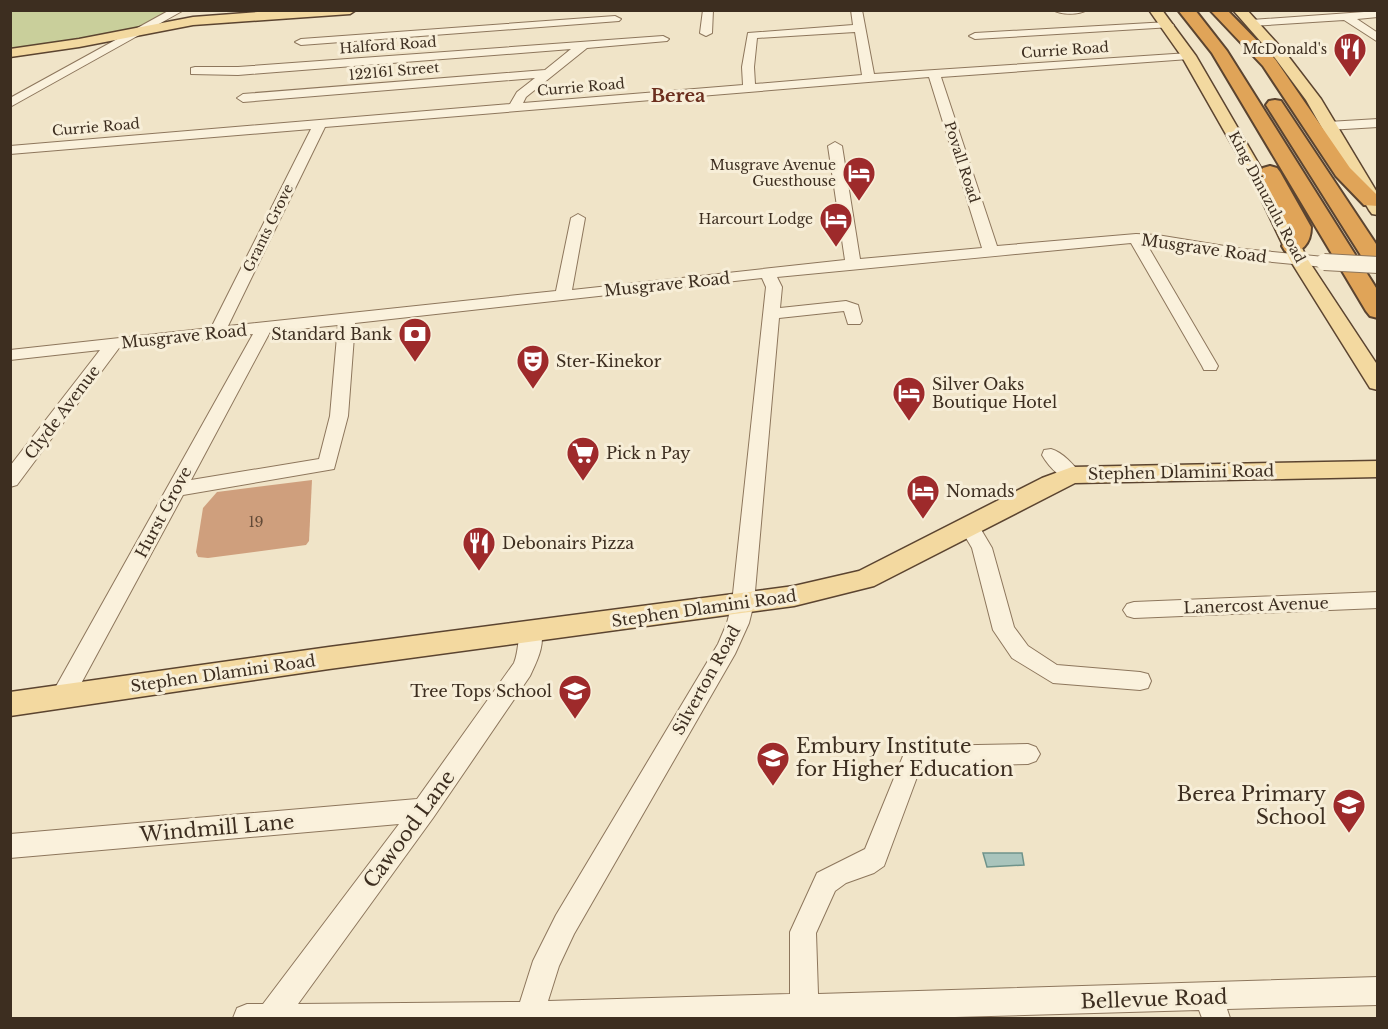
<svg xmlns="http://www.w3.org/2000/svg" width="1388" height="1029" viewBox="0 0 1388 1029" font-family="'Libre Baskerville',serif">
  <style>
    .green { fill: #c9cf9b }
    .water { fill: #a9c4bc; stroke: #6f938a; stroke-width: 1.5 }
    .building { fill: #cf9f7d }
    .lines { fill: none; stroke-linecap: round; stroke-linejoin: round }
    .minor-casing { stroke: #8d765c; stroke-width: 2 }
    .major-casing { stroke: #5b4430; stroke-width: 3 }
    .highway-casing { stroke: #5b4430; stroke-width: 4 }
    .minor { fill: #faf1dc; fill-rule: evenodd }
    .major { fill: #f3d9a0; fill-rule: evenodd }
    .highway { fill: #e0a458; fill-rule: evenodd }
    .minor-bridge-casing { stroke: #8d765c; stroke-width: 18; stroke-linecap: butt }
    .minor-bridge { stroke: #faf1dc; stroke-width: 16 }
    .labels { text-anchor: middle; stroke-width: 6; stroke-linejoin: round; paint-order: stroke }
    .far-street-label { font-size: 14px; fill: #3d2e20; stroke: #f7eed8 }
    .far-poi-label { font-size: 14px; fill: #3d2e20; stroke: #f7eed8; text-anchor: end }
    .number-label { font-size: 14px; fill: #624a37 }
    .street-label { font-size: 16px; fill: #3d2e20; stroke: #f7eed8 }
    .poi-label { font-size: 16px; fill: #3d2e20; stroke: #f7eed8; text-anchor: start }
    .far-district-label { font-size: 18px; font-weight: bold; fill: #6b2e1e; stroke: #f7eed8 }
    .near-poi-label { font-size: 20px; fill: #3d2e20; stroke: #f7eed8; text-anchor: start }
    .near-street-label { font-size: 20px; fill: #3d2e20; stroke: #f7eed8 }
  </style>
  <rect width="100%" height="100%" fill="#f0e4c8"/>
  <path class="green" d="M11,11H172L141,29L51,47L11,49Z"/>
  <path class="water" d="M983,853H1022L1024,865L987,867Z"/>
  <path class="building" d="M312,480L309,541L306,545L208,558L198,557L196,552L203,508L217,492Z"/>
  <g class="lines">
    <g class="minor-casing">
      <path id="minor" d="M170,10H184L10,107V98Z
        M703,10H713L712,33L706,36L700,33Z
        M851,10H862L874,74L1189,53L1195,56L1189,59L941,77L997,246L1136,234L1157,235L1243,249L1324,257L1332,262L1324,267L1243,259L1146,243L1218,366L1216,370H1204L1202,366L1131,243L777,277L782,287L780,308L846,301L858,305L862,321L860,324H848L844,311L779,318L754,603L749,623L735,654L574,934L559,966L548,1001L790,994V932L817,873L865,849L903,756L908,751L924,746L1028,744L1036,747L1040,754L1036,761L1028,764L924,766L920,769L884,866L874,873L846,883L835,891L816,933L818,994L1378,977V1005L1227,1009L1230,1018H1202L1199,1010L919,1018H233L237,1008L247,1004H263L399,824L10,858V834L417,799L514,663C519,651 517,638 523,626L531,623L539,626C547,642 537,661 530,676L433,818L298,1004L520,1002L533,961L556,915L718,644L727,623L732,603L766,287L762,278L355,323L348,416L334,469L183,495L70,704L62,707L54,704L51,697L54,690L253,334L119,348L17,485L10,487V466L100,350L10,360V350L211,328L311,129L10,154V146L510,104L517,92L535,78L243,102L237,98L243,94L545,70L571,49L238,75L191,74V68L195,67H238L663,36L669,39L667,41L587,48L526,97L523,103L743,85L742,67L748,33L853,25ZM855,32L862,75L755,84L754,67L757,38ZM929,77L982,248L860,259L842,146L835,142L828,146L845,260L572,290L585,218L578,214L571,218L556,291L228,326L325,127ZM338,325L330,416L319,459L191,480L270,332Z
        M1053,10H1087C1079,15 1061,15 1053,10Z
        M1378,11V17L1357,19L1378,33V42L1344,20L1251,26L1245,23L1251,20Z
        M615,16L621,19L619,21L301,45L295,42L301,39Z
        M1168,22L1174,25L1172,27L975,39L969,36L975,33Z
        M1378,119V127L1328,130L1322,126L1328,122Z
        M1051,449C1062,452 1075,465 1081,475L1079,480C1064,484 1049,467 1042,455L1044,450Z
        M969,519L976,521L992,548L1014,627L1028,646L1057,665L1140,672L1148,674L1151,681L1148,688L1140,690L1053,683L1012,658L993,630L972,548L959,526L962,521Z
        M1378,592V608L1134,618L1127,616L1123,610L1127,604L1134,602Z"/>
    </g>
    <g class="major-casing">
      <path id="major" d="M285,10H356L350,14L193,25L79,47L10,57V49L79,39L193,17Z
        M1149,10H1162L1196,56L1268,180L1308,260L1378,366V390L1370,388L1290,260L1252,180L1182,57Z
        M1233,10H1247L1285,52L1321,99L1378,194V215L1372,214L1369,210L1306,100L1275,58Z
        M1378,461V477L1075,483L874,586L794,606L329,669L10,716V692L329,647L794,586L859,571L1042,478L1072,467Z"/>
    </g>
    <g class="highway-casing">
      <path id="highway" d="M1178,10H1195L1227,51L1378,291V318L1370,316L1366,311L1212,53Z
        M1210,10H1227L1275,59L1350,168L1378,196V206L1364,205L1336,176L1263,66Z
        M1275,100L1281,101L1378,247V272L1370,270L1367,265L1266,105L1269,101Z
        M1270,166L1277,168L1280,172L1311,227C1311,243 1302,255 1285,251L1282,246L1289,236V227L1260,172L1263,168Z"/>
    </g>
    <use href="#minor" class="minor"/>
    <use href="#major" class="major"/>
    <use href="#highway" class="highway"/>
    <g class="minor-bridge-casing">
      <path id="minor-bridge" d="M1324,262L1378,265"/>
    </g>
    <use href="#minor-bridge" class="minor-bridge"/>
  </g>
  <defs>
    <g id="restaurant-pin" transform="scale(1.725)"><path d="M0 17L-7.5 6A9.5 9.5 0 1 1 7.5 6Z" fill="#9e2a2b" stroke="#f7eed8"/><path d="M-5-6h1v4h1v-4h1v4h1v-4h1v5L-1.5 .5V6h-2V.5L-5-1ZM5-6V6H3V1.5H1.5Q1.5-4 5-6Z" fill="#fff"/></g>
    <g id="hotel-pin" transform="scale(1.725)"><path d="M0 17L-7.5 6A9.5 9.5 0 1 1 7.5 6Z" fill="#9e2a2b" stroke="#f7eed8"/><path d="M-6-4.5h1.5V1H6V5H4.5V3h-9V5H-6ZM-4 0a1.8 1.8 0 1 1 3.6 0ZM.5 0V-2.5h3Q6-2.5 6 0Z" fill="#fff"/></g>
    <g id="bank-pin" transform="scale(1.725)"><path d="M0 17L-7.5 6A9.5 9.5 0 1 1 7.5 6Z" fill="#9e2a2b" stroke="#f7eed8"/><path d="M-6-4H6V4H-6ZM0-2.3a2.3 2.3 0 1 0 0 4.6a2.3 2.3 0 1 0 0-4.6Z" fill="#fff"/></g>
    <g id="theatre-pin" transform="scale(1.725)"><path d="M0 17L-7.5 6A9.5 9.5 0 1 1 7.5 6Z" fill="#9e2a2b" stroke="#f7eed8"/><path d="M-5-5.5Q0-4 5-5.5V0Q5 5 0 6Q-5 5-5 0ZM-3.3-2.5H-1v1.5H-3.3ZM1-2.5H3.3v1.5H1ZM-2.8 1Q0 5.5 2.8 1Z" fill="#fff"/></g>
    <g id="supermarket-pin" transform="scale(1.725)"><path d="M0 17L-7.5 6A9.5 9.5 0 1 1 7.5 6Z" fill="#9e2a2b" stroke="#f7eed8"/><path d="M-6-5.5h2.5l.6 2H6L4.5 2H-2.5L-4.4-4H-6ZM-1.5 3.2a1.3 1.3 0 1 0 .1 0ZM3 3.2a1.3 1.3 0 1 0 .1 0Z" fill="#fff"/></g>
    <g id="school-pin" transform="scale(1.725)"><path d="M0 17L-7.5 6A9.5 9.5 0 1 1 7.5 6Z" fill="#9e2a2b" stroke="#f7eed8"/><path d="M0-5L7-2L0 1L-7-2ZM-4 1L0 2.5L4 1V4Q0 6-4 4Z" fill="#fff"/></g>
    <g id="university-pin" transform="scale(1.725)"><path d="M0 17L-7.5 6A9.5 9.5 0 1 1 7.5 6Z" fill="#9e2a2b" stroke="#f7eed8"/><path d="M0-5L7-2L0 1L-7-2ZM-4 1L0 2.5L4 1V4Q0 6-4 4Z" fill="#fff"/></g>
  </defs>
  <g fill-rule="evenodd">
    <use href="#restaurant-pin" x="1350" y="49"/>
    <use href="#hotel-pin" x="859" y="173"/>
    <use href="#hotel-pin" x="836" y="219"/>
    <use href="#bank-pin" x="415" y="334"/>
    <use href="#theatre-pin" x="533" y="361"/>
    <use href="#hotel-pin" x="909" y="393"/>
    <use href="#supermarket-pin" x="583" y="453"/>
    <use href="#hotel-pin" x="923" y="491"/>
    <use href="#restaurant-pin" x="479" y="543"/>
    <use href="#school-pin" x="575" y="691"/>
    <use href="#university-pin" x="773" y="758"/>
    <use href="#school-pin" x="1349" y="805"/>
  </g>
  <g class="labels">
    <g class="far-street-label">
      <text transform="translate(388 45) rotate(-4)" y="5">Halford Road</text>
      <text transform="translate(1065 50) rotate(-4)" y="5">Currie Road</text>
      <text transform="translate(394 71) rotate(-5)" y="5">122161 Street</text>
      <text transform="translate(581 87) rotate(-5)" y="5">Currie Road</text>
      <text transform="translate(96 127) rotate(-5)" y="5">Currie Road</text>
      <text transform="translate(962 162) rotate(72)" y="5">Povall Road</text>
      <text transform="translate(1267 197) rotate(62)" y="5">King Dinuzulu Road</text>
      <text transform="translate(268 228) rotate(-64)" y="5">Grants Grove</text>
    </g>
    <g class="far-poi-label">
      <text x="1327" y="54">McDonald's</text>
      <text x="836" y="170">Musgrave Avenue<tspan x="836" dy="16">Guesthouse</tspan></text>
      <text x="813" y="224">Harcourt Lodge</text>
    </g>
    <g class="number-label">
      <text x="256" y="527">19</text>
    </g>
    <g class="street-label">
      <text transform="translate(1204 248) rotate(8)" y="6">Musgrave Road</text>
      <text transform="translate(667 284) rotate(-6)" y="6">Musgrave Road</text>
      <text transform="translate(184 336) rotate(-6)" y="6">Musgrave Road</text>
      <text transform="translate(62 412) rotate(-53)" y="6">Clyde Avenue</text>
      <text transform="translate(1181 472) rotate(-1)" y="6">Stephen Dlamini Road</text>
      <text transform="translate(163 512) rotate(-62)" y="6">Hurst Grove</text>
      <text transform="translate(1256 605) rotate(-2)" y="6">Lanercost Avenue</text>
      <text transform="translate(704 608) rotate(-8)" y="6">Stephen Dlamini Road</text>
      <text transform="translate(223 673) rotate(-8)" y="6">Stephen Dlamini Road</text>
      <text transform="translate(706 680) rotate(-61)" y="6">Silverton Road</text>
    </g>
    <g class="poi-label">
      <text x="392" y="340" text-anchor="end">Standard Bank</text>
      <text x="556" y="367">Ster-Kinekor</text>
      <text x="932" y="390">Silver Oaks<tspan x="932" dy="18">Boutique Hotel</tspan></text>
      <text x="606" y="459">Pick n Pay</text>
      <text x="946" y="497">Nomads</text>
      <text x="502" y="549">Debonairs Pizza</text>
      <text x="552" y="697" text-anchor="end">Tree Tops School</text>
    </g>
    <g class="far-district-label">
      <text x="678" y="102">Berea</text>
    </g>
    <g class="near-poi-label">
      <text x="796" y="753">Embury Institute<tspan x="796" dy="23">for Higher Education</tspan></text>
      <text x="1326" y="801" text-anchor="end">Berea Primary<tspan x="1326" dy="23">School</tspan></text>
    </g>
    <g class="near-street-label">
      <text transform="translate(217 828) rotate(-5)" y="7">Windmill Lane</text>
      <text transform="translate(409 829) rotate(-54)" y="7">Cawood Lane</text>
      <text transform="translate(1154 999) rotate(-2)" y="7">Bellevue Road</text>
    </g>
  </g>
  <rect width="1388" height="1029" fill="none" stroke="#3d2e20" stroke-width="24"/>
</svg>
